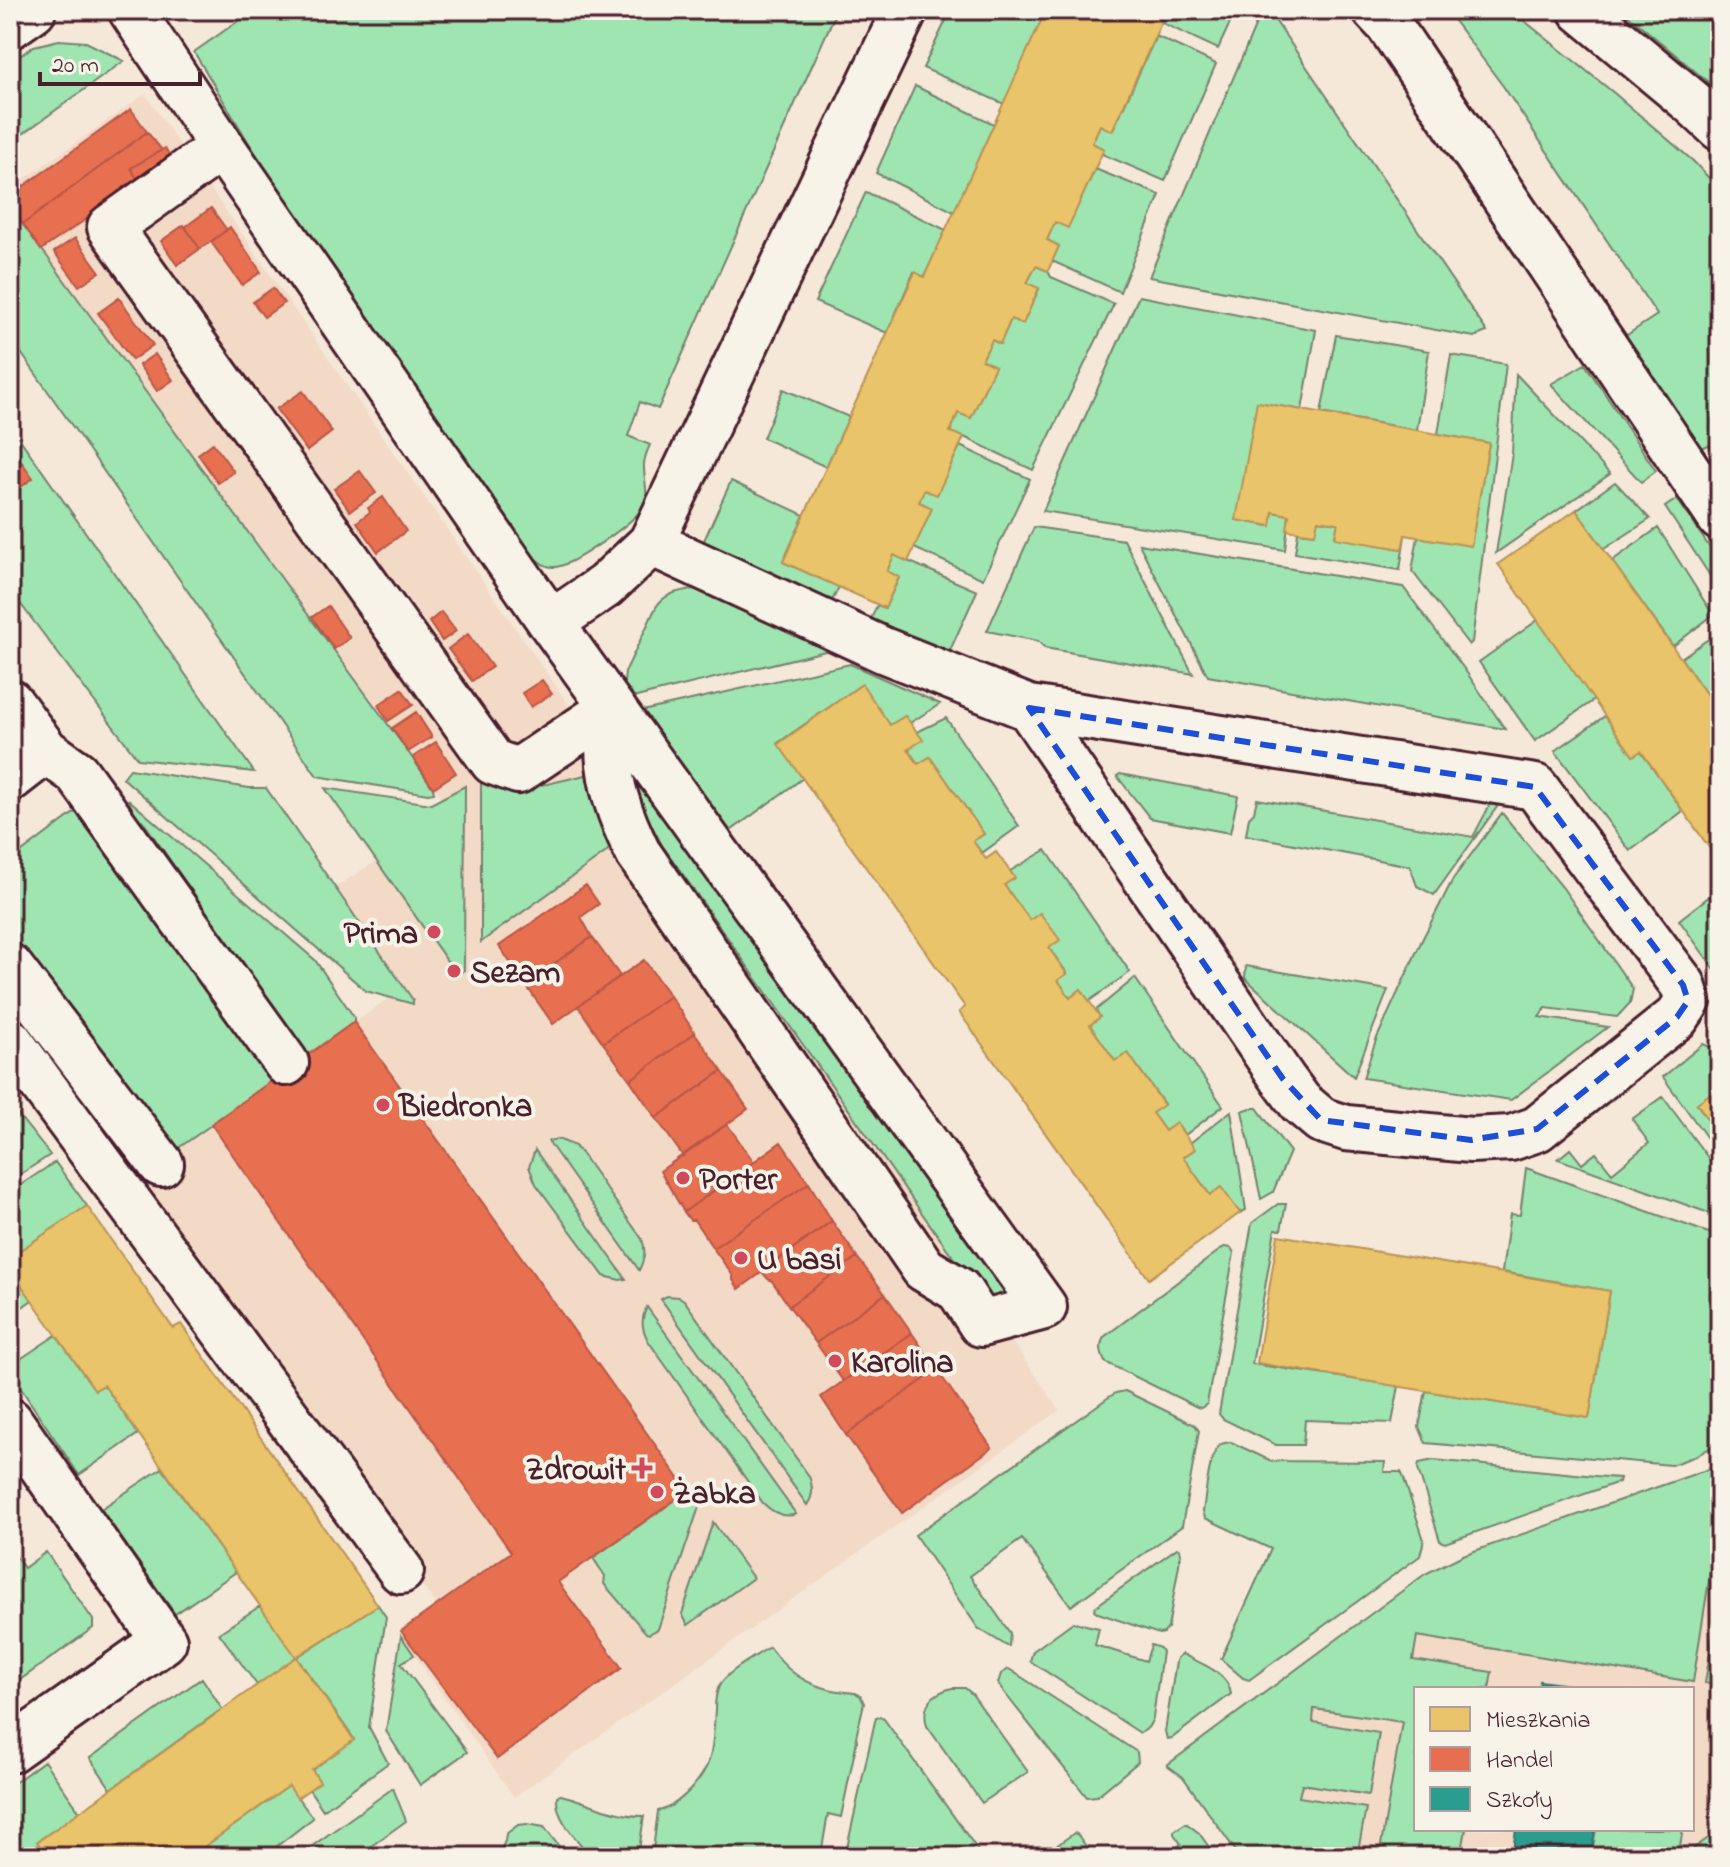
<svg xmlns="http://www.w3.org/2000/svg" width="1730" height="1867" viewBox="0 0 1730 1867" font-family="'Indie Flower',sans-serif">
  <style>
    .built { fill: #f2dac7; fill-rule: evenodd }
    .green { fill: #9fe5b1; stroke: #74826e; stroke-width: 2 }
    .homes { fill: #e9c46a; stroke: #b99257; stroke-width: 2 }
    .shops { fill: #e76f51; stroke: #b85746; stroke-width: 2 }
    .schools { fill: #2a9d8f; stroke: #347771; stroke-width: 2 }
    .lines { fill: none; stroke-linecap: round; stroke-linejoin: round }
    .minor-casing { stroke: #4a1f2b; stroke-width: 50 }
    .minor { stroke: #f7f3e8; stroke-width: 44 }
    .marked { fill: none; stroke: #1d4ed8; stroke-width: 6; stroke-dasharray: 16 10; stroke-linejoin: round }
    .poi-dot { fill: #d1495b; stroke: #f7f3e8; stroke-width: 3 }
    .labels { text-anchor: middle; stroke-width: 8; stroke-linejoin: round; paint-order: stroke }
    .poi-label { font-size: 32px; font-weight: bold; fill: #4a1f2b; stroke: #f7f3e8; text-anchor: start }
  </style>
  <rect width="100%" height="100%" fill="#f5e8d9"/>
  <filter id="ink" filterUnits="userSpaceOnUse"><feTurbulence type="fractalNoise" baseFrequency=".0125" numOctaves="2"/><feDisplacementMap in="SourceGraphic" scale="16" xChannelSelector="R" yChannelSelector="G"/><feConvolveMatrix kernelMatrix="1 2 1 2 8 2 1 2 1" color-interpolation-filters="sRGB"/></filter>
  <g filter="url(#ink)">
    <path class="built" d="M145,94L580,721L662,845L1060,1410L514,1797L401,1636L438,1607L132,1181L403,988L336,887L452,812L46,255L10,208V189Z
      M1720,1503V1857H1240L1183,1777L1352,1650ZM1416,1689H1692V1829H1416Z"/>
    <path class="green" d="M254,10H837L658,409L640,402L628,436L650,445C647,451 645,456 644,463C643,478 650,493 643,507C635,522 573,565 556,567C546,568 541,563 534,557L301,229L194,52Z
      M951,10H1046L1004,104L923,68Z
      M1154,10H1236L1218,49L1162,23L1163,19L1152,14Z
      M1262,10H1268L1487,332L1474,337L1149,277Z
      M1446,10H1511L1614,93L1693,161L1720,190V453L1709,445L1700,448L1624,337L1657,315L1503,86Z
      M1622,10H1720V92Z
      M1156,36L1216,64L1165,181L1102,154L1104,149L1092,143L1100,125L1113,130Z
      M59,40L86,42L124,61L10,143V63L34,46Z
      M915,86L994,124L954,212L876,173Z
      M1095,169L1160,195L1120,292L1052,261L1059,246L1047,240L1055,222L1068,227Z
      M866,192L946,230L924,277L914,272L887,333L815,302Z
      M10,208L46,255L411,756L433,788L434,793L428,794L317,776L10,337Z
      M1036,266L1048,271L1051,277L1114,304L1033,470L964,437L950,432L958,413L971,418L995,366L982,360L992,340L1000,344L1011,319L1023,323L1039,289L1027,283Z
      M1139,296L1316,330L1302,410L1257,402L1237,520L1270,526L1273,512L1289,515L1285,550L1043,511Z
      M1336,335L1429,351L1417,430L1321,413Z
      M1451,355L1506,364L1472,642L1469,645L1412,571L1418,537L1471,545L1489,443L1438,434Z
      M1585,364L1656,471L1641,482L1551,384Z
      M1516,374L1610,474L1496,553L1512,454Z
      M783,389L849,417L826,467L763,438Z
      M10,425L254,772L138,759L10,590Z
      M960,446L1030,479L983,579L914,548L932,508L919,502L924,490L937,494Z
      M731,481L804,515L783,562L839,587L829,607L701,547Z
      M1615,482L1650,519L1604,549L1576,510Z
      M1677,499L1720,563V591L1665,507Z
      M1318,520L1338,523L1335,537L1402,549L1405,535L1400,570L1295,553L1298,532L1314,534Z
      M1034,527L1124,540L1193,674L1045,648L1038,641L987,631Z
      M1658,528L1713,615L1673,646L1612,561Z
      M1139,544L1403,587L1465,670L1505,729L1208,676Z
      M894,555L977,591L947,657L869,624L877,605L885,608L899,578L887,571Z
      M693,589L706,591L838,648L628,699L624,683L625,672L656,607C664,594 678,591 693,589Z
      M1538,620L1594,700L1535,741L1479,662Z
      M1720,631V702L1714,705L1681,658Z
      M850,664L940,704L910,723L905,716L890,725L861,685L778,743L803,778L725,835L634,713Z
      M1605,716L1633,756L1641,751L1683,811L1630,851L1555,751Z
      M946,718L1019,826L982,853L973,841L984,834L930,757L918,764L908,749L922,740L917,732Z
      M130,769L249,788H266L413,1000V1004L366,991L123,778Z
      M631,773L642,779L1002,1284L1004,1290L1002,1296L984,1301L662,845L637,798Z
      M590,774L613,845L605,853L481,942V780L505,789L547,784Z
      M1120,774L1238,796L1230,833L1150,818L1117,776Z
      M465,786L464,970L457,975L325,788L431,804Z
      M128,799L315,960L354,1017V1022L308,1056L142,820L137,821Z
      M1257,799L1473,837L1492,801L1497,807L1434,895L1417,886L1410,866L1246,835L1249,817L1254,812Z
      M78,810L282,1075L177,1149L10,943V861Z
      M1502,813L1563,888L1633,989L1630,1003L1617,1017L1546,1008L1539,1017L1608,1027L1511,1100L1363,1078L1376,1040L1422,940L1453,879Z
      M1046,850L1130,972L1089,1001L1081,990L1070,998L1058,980L1067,973L1004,885L1014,878L1010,871Z
      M1720,888V977L1679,920Z
      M1246,966L1388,990L1354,1077L1245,978Z
      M1135,978L1223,1106L1185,1135L1176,1124L1165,1131L1152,1113L1164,1104L1128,1053L1115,1061L1090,1025L1100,1017L1096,1010Z
      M1703,1044L1720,1051V1087L1697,1104L1720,1137V1156L1663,1077Z
      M1663,1097L1720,1174V1217L1558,1159L1570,1149L1582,1164L1596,1153L1612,1173L1649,1143L1632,1119Z
      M12,1107L50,1155L10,1181V1127Z
      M1251,1108H1257L1290,1152L1273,1192L1261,1199L1242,1111Z
      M1231,1111L1246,1210L1240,1213L1221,1188L1210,1195L1183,1157L1194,1150L1190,1143Z
      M558,1139L575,1146L581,1153L642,1239C646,1251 645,1258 639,1270L548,1141Z
      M535,1150L626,1279L620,1280L604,1276L536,1184L529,1167Z
      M55,1162L87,1206L10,1257V1192Z
      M1526,1168L1720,1237V1442L1696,1456L1671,1465L1426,1443L1419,1427L1426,1391L1589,1418L1610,1291L1502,1272L1510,1214L1520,1215Z
      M1278,1204H1286L1281,1230L1275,1229L1252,1364L1399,1386L1392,1423L1305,1420L1303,1445H1276L1223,1419L1219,1414L1252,1223Z
      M1224,1247L1231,1248L1234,1253L1207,1404L1201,1408L1197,1407L1105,1362C1101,1354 1099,1345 1104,1337Z
      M10,1269L32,1300L10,1316Z
      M667,1296L679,1297L684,1300L809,1476C813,1486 814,1496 807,1505L661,1299Z
      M647,1307L796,1514C783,1519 772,1512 763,1503L649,1342C642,1330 640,1320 647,1307Z
      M56,1335L95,1390L104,1385L138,1434L79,1475L10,1372V1366Z
      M1125,1391L1195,1425L1199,1431L1182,1526L1071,1606L1022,1539L970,1576L1010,1633L1009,1646H1007L978,1628L915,1535L1109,1397L1116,1393Z
      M1231,1442L1271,1461L1385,1462L1384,1472H1401L1403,1476L1424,1540L1420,1556L1249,1680L1243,1678L1221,1659L1271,1549L1205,1518L1203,1511C1206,1496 1208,1457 1219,1446C1223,1442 1225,1443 1231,1442Z
      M1434,1460L1606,1477L1620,1478L1619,1482L1445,1543L1440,1541L1418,1469L1419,1463Z
      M1720,1461V1543L1715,1542L1693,1682L1417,1636L1413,1660L1492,1672L1489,1689H1416V1829H1466L1461,1857H1379L1402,1722L1314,1709L1313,1722L1379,1733L1369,1795L1302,1784L1299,1797L1366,1808L1357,1857H1240L1183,1777L1167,1765L1425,1574L1463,1555L1706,1470Z
      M162,1468L236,1572L175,1614L101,1509Z
      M688,1491L700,1504L658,1629L649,1634L646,1633L604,1584L605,1576L593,1558Z
      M713,1522L753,1578L688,1625L682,1614Z
      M10,1548L24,1568L46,1552L93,1620V1628L10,1687Z
      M1177,1548L1180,1550L1181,1553L1168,1628L1164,1633L1159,1634L1095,1612L1094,1609L1095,1607Z
      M1720,1592V1686L1705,1683Z
      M378,1605L386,1617L369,1727L388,1763L323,1810L309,1789L320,1782L312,1770L354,1739L297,1658L257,1685L219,1633L260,1606L297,1657Z
      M1073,1622L1099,1628L1095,1645L1146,1661L1151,1645L1160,1648L1162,1652L1153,1718C1150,1725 1148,1730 1140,1733L1030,1661L1033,1651Z
      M401,1636L414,1655L401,1663L467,1752L420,1785L386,1731Z
      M769,1647C792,1679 816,1690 855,1693L860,1695L864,1703L856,1737L857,1740L841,1817L828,1814L821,1854L831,1857H652L658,1811C670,1809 680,1800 689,1791C716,1762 712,1747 715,1710C715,1702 716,1693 719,1686C727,1671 755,1657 769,1647Z
      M1182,1654C1200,1663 1228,1672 1231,1694L1172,1738L1167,1739L1165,1731L1176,1662L1177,1658Z
      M1009,1669L1137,1752L1138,1762L1097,1796L1087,1797L1003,1691L998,1683L1001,1674Z
      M202,1678L222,1709L111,1789L90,1758Z
      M952,1688H965L972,1694L1028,1772L982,1803L927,1726C921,1705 932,1693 952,1688Z
      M880,1717L884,1719L977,1849L980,1857H845L875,1721L876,1718Z
      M44,1761L80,1812L38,1841L48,1857H10V1786Z
      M289,1786L313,1818L263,1857H190Z
      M393,1788L406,1821L356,1857H297Z
      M561,1795C589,1802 614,1816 644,1816L638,1857H591C577,1839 555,1820 557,1796Z
      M1186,1823L1199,1833L1216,1857H1164L1181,1844L1174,1834V1831Z
      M527,1824L544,1827L567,1857H498L505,1841L506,1834L518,1825Z
      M1596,1829H1683L1678,1857H1591Z
      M1720,1830V1857H1692L1694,1848Z
      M1074,1833L1077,1834L1094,1857H1041Z"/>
    <path class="homes" d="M1046,10H1154L1152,14L1163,19L1112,131L1100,125L1092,143L1104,149L1068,228L1055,222L1047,240L1059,246L1048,271L1036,266L1027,283L1039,288L1023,324L1011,319L1000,344L992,340L982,360L995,366L971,418L958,413L950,432L964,437L937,495L924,490L919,502L932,508L908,562L894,555L887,571L899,577L885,608L783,562L915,272L924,277Z
      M1257,402L1489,443L1471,546L1405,535L1402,549L1335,538L1338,523L1318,520L1315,534L1287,530L1289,515L1273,512L1271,526L1236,520Z
      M1576,510L1714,705L1720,702V863L1641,751L1633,756L1498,564Z
      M862,684L890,725L905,716L923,740L908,749L918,764L930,757L984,834L973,841L986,859L996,852L1015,878L1004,885L1030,920L1040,913L1060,940L1049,948L1067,974L1058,980L1070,998L1081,989L1100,1017L1090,1025L1115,1061L1128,1053L1164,1105L1152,1113L1165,1131L1176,1123L1195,1149L1183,1157L1210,1195L1221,1187L1240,1213L1149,1279L959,1012L965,1007L778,744Z
      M1720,1087V1137L1697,1103Z
      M87,1206L173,1328L181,1324L378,1605L296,1657L104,1385L95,1390L10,1269V1257Z
      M1278,1235L1610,1291L1589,1418L1257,1363Z
      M296,1657L354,1740L312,1770L320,1782L297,1798L289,1786L190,1857H48L37,1842Z"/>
    <path class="shops" d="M131,109L147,132L23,224L10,206V196Z
      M147,132L162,150L131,168L139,183L41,250L23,224Z
      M165,148L174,162L139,183L131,168Z
      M211,208L227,230L200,249L185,227Z
      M184,225L200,249L177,265L161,241Z
      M230,227L261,272L242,285L211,242Z
      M75,238L100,272L79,286L54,252Z
      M273,288L284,303L264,317L253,302Z
      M119,298L153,345L132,360L98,313Z
      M155,354L173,380L157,391L139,365Z
      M303,391L332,432L307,451L276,409Z
      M213,443L234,472L218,483L198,454Z
      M10,445L33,478L10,495Z
      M360,471L376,493L350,511L334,489Z
      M383,497L406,531L378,552L357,522L370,512L368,508Z
      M328,606L350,638L334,649L312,617Z
      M441,612L456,631L442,641L429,622Z
      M468,634L492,667L472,681L448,649Z
      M542,680L552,694L531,707L522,693Z
      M402,689L413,705L388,721L378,705Z
      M416,712L432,737L408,752L392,728Z
      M436,742L456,773L433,788L413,757Z
      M586,885L599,904L581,917L592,937L525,984L499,946Z
      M592,937L620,976L553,1024L525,984Z
      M644,960L670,996L603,1043L578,1006Z
      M670,996L695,1033L630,1080L603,1043Z
      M354,1022L688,1491L558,1582L622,1668L497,1759L401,1631L511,1552L211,1124Z
      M695,1033L722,1071L656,1118L630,1080Z
      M722,1071L748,1109L683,1156L656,1118Z
      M727,1124L754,1162L684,1212L660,1171Z
      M781,1142L809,1183L713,1248L694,1220H690L684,1212Z
      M809,1183L832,1221L739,1289L733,1280V1276L713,1248Z
      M832,1221L857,1257L789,1306L772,1281L768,1279L761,1271Z
      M857,1257L885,1294L816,1343L789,1306Z
      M885,1294L912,1333L843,1381L816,1343Z
      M912,1333L937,1370L846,1435L821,1397Z
      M937,1370L992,1448L902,1513L846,1435Z"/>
    <path class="schools" d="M1540,1681L1599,1689H1539Z
      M1516,1829H1595L1591,1857H1512Z"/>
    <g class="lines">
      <g class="minor-casing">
        <path id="minor" d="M131,10L222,147L551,623
          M1375,10L1389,25L1720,518
          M1581,10L1693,103L1720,128
          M10,26L33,10
          M222,147L110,227L493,762L518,771L612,708
          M651,543L883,650L1029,708L1535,787L1683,985L1688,1001L1677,1017L1537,1129L1511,1138L1471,1140L1346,1128L1321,1120L1300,1102L1283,1079L1029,708
          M10,702L46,751L77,773L286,1063
          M612,708C610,720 608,733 608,745C608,784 621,818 638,853L924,1269L959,1290L981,1324L1044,1307L551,623L605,586L651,543L905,10
          M10,779L46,751
          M10,967L161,1164
          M10,1041L401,1571
          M10,1421L164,1641L10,1750"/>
      </g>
      <use href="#minor" class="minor"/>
    </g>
  </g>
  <path class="marked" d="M1029,708L1535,787L1683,985L1688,1001L1677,1017L1537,1129L1471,1140L1321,1120L1283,1079Z"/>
  <g class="poi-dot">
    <circle cx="434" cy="932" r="8"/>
    <circle cx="454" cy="971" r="8"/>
    <circle cx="383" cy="1105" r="8"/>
    <circle cx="683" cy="1178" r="8"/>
    <circle cx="741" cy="1258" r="8"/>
    <circle cx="835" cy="1361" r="8"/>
    <path d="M638 1456h8v8h8v8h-8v8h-8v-8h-8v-8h8z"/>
    <circle cx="657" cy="1492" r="8"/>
  </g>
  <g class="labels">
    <g class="poi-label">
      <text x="418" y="943" text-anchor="end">Prima</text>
      <text x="470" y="982">Sezam</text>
      <text x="399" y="1116">Biedronka</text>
      <text x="699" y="1189">Porter</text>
      <text x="757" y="1269">U basi</text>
      <text x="851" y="1372">Karolina</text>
      <text x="626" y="1479" text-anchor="end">Zdrowit</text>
      <text x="673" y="1503">Żabka</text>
    </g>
  </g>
  <rect width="1730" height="1867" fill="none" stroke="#f7f3e8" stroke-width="40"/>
  <rect x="20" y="20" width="1690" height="1827" fill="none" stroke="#4a1f2b" stroke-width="3" filter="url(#ink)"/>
  <rect x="1414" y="1687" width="280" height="144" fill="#f7f3e8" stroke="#b29e9c" stroke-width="2"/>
  <rect x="1430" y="1707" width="40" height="24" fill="#e9c46a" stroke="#b29e9c" stroke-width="2"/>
  <text x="1486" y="1727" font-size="24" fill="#4a1f2b">Mieszkania</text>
  <rect x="1430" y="1747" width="40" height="24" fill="#e76f51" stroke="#b29e9c" stroke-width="2"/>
  <text x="1486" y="1767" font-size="24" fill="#4a1f2b">Handel</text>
  <rect x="1430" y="1787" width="40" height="24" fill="#2a9d8f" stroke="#b29e9c" stroke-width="2"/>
  <text x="1486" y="1807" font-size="24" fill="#4a1f2b">Szkoły</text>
  <path d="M40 72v12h160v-12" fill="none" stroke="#4a1f2b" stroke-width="4"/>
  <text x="52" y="72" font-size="24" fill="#4a1f2b" stroke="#f7f3e8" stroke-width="6" paint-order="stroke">20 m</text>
</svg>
